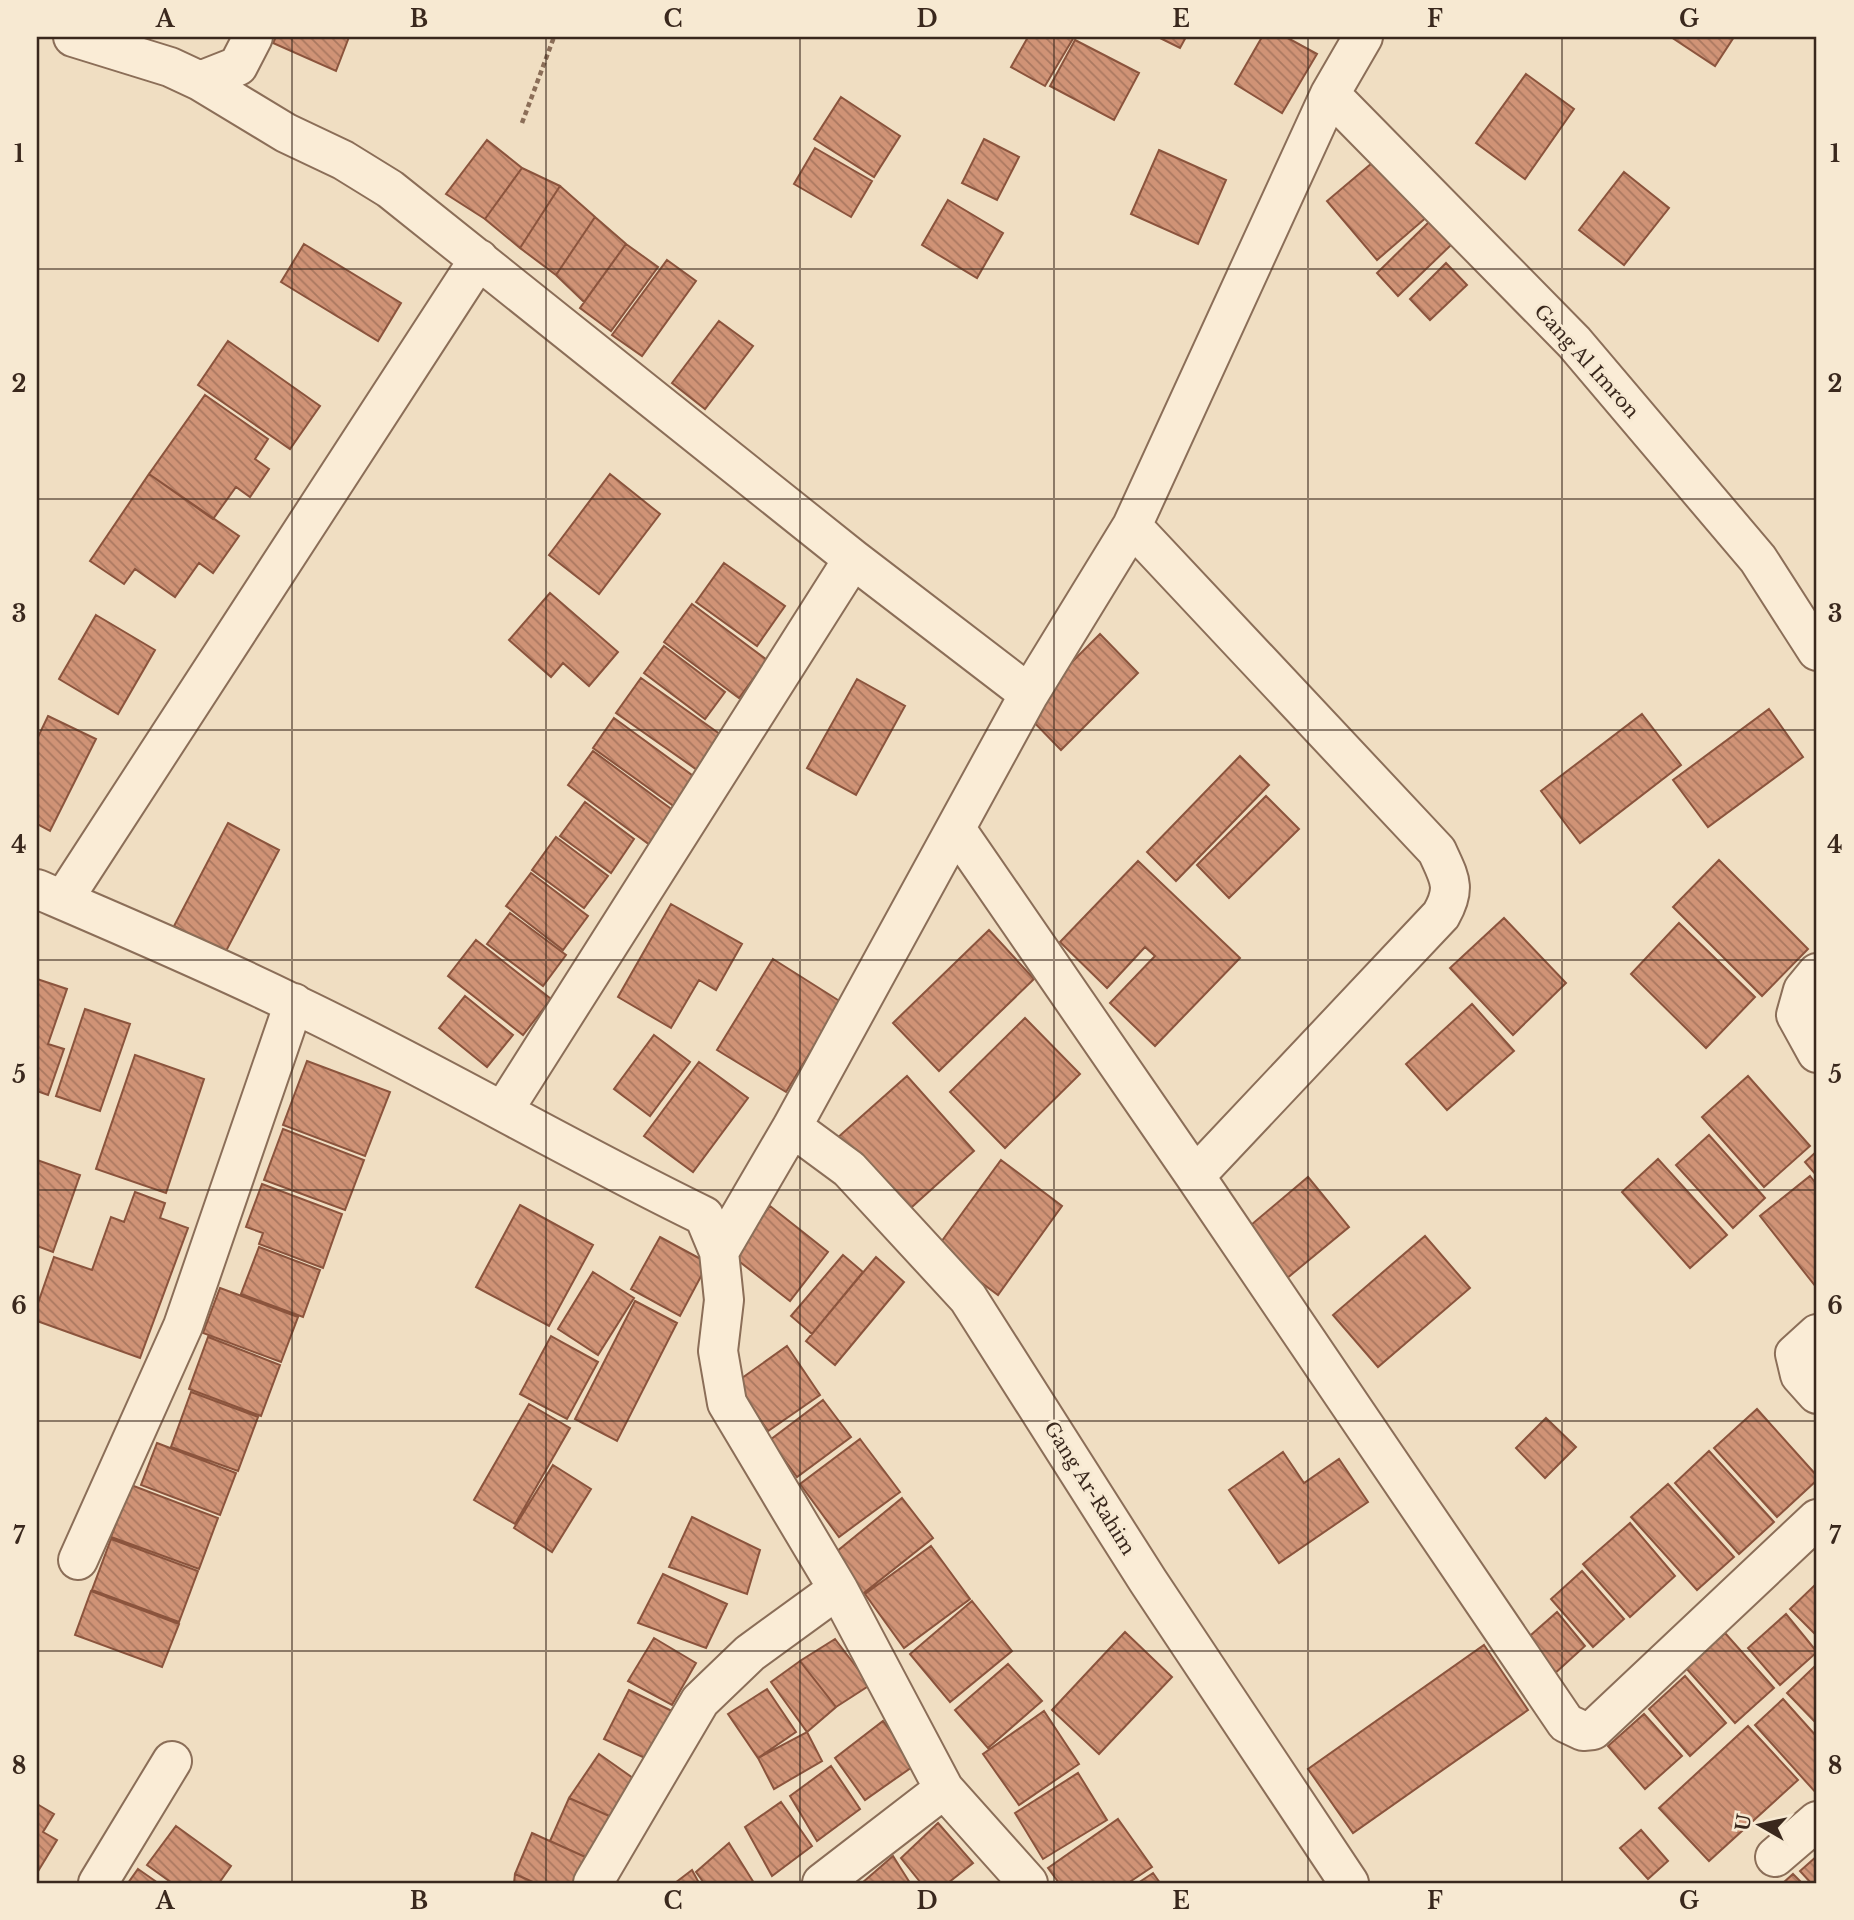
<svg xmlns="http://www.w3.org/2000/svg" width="1854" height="1920" viewBox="0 0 1854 1920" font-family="'Libre Baskerville',serif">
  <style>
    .building { fill: url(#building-back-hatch); stroke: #8b543d; stroke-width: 2 }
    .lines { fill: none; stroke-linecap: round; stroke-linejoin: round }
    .street-casing { stroke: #8b6e58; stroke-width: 42 }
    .path { stroke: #8b6e58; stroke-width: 4.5; stroke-dasharray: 5 3.5; stroke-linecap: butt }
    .street { stroke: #faecd6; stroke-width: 38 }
    .grid { fill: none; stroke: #3a281d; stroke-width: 2; stroke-opacity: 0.55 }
    .labels { text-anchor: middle; stroke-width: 6; stroke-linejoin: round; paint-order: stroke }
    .street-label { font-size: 19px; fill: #3a281d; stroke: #f7e9d2 }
    .neatline { fill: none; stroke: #3a281d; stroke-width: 2.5 }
    .grid-label { font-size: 23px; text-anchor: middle; font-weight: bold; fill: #3a281d }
  </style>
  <defs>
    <pattern id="building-back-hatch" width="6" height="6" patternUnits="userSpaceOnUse" patternTransform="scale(1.75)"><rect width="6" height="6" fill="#d09376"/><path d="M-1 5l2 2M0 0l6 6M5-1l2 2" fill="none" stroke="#aa7860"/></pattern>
  </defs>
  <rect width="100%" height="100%" fill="#f0dec2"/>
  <path class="building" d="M276,37H349L336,71L273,43Z
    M1028,37H1074L1045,86L1011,67Z
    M1158,37H1186L1180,48Z
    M1262,37H1286L1317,54L1282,113L1235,84Z
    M1671,37H1734L1715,66Z
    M1075,40L1139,73L1114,120L1050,86Z
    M1526,74L1574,109L1525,179L1476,143Z
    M841,97L900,136L874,177L814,139Z
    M984,139L1019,157L997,200L962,183Z
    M487,140L522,168L485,219L446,194Z
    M815,148L872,181L851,217L794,184Z
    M1159,150L1226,180L1198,244L1131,214Z
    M1378,158L1428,216L1377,260L1327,201Z
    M522,168L560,186L520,248L485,219Z
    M1624,172L1669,208L1624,265L1579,230Z
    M560,186L595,217L556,275L520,248Z
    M948,200L1003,233L977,278L922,245Z
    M595,217L626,244L584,302L556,275Z
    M1430,221L1452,244L1398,296L1377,273Z
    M304,244L401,303L378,341L281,282Z
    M626,244L658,267L611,331L580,308Z
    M667,260L696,281L642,356L612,335Z
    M1446,263L1467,285L1430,320L1410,299Z
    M719,321L753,346L705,409L672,383Z
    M228,341L320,406L290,449L198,385Z
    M205,395L268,439L255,459L269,469L250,497L236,487L213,519L149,474Z
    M149,474L239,536L213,573L199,563L175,597L135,569L124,584L90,561Z
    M610,474L660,514L599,594L549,555Z
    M724,563L785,606L757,646L696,602Z
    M550,593L618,652L589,686L563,663L551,677L509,640Z
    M692,604L767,660L739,698L664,642Z
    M96,615L155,650L118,714L59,679Z
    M1100,634L1138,673L1061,750L1023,711Z
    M664,646L725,692L705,719L644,673Z
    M641,678L724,737L700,772L616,713Z
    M857,679L905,706L856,795L807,768Z
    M1769,709L1803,757L1708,827L1673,780Z
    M1642,714L1681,765L1580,843L1541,791Z
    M48,716L96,739L50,831L37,824V739Z
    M614,718L696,778L675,807L593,748Z
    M593,751L674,811L650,845L568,785Z
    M1240,756L1269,785L1176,881L1147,852Z
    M1266,796L1299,829L1229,898L1197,865Z
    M585,802L634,839L611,873L560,836Z
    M228,823L279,850L225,953L174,926Z
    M556,837L608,876L584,908L532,870Z
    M1719,860L1808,949L1762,996L1673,907Z
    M1138,861L1240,958L1155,1046L1110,1003L1155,956L1145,947L1107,988L1060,942Z
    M531,873L588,916L563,950L506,906Z
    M671,904L742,944L716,990L699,980L671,1028L618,997Z
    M510,913L566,955L543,986L487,944Z
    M1504,918L1566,983L1513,1035L1450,968Z
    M1679,923L1755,997L1706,1048L1631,974Z
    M989,930L1034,979L939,1071L893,1023Z
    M476,940L551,999L523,1035L448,976Z
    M773,959L841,1002L786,1092L717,1050Z
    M37,979L67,989L48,1044L64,1049L48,1095L37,1091Z
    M465,996L513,1035L487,1067L439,1028Z
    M1472,1004L1514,1051L1447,1110L1406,1064Z
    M85,1009L130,1024L100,1111L56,1096Z
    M1025,1018L1080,1074L1005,1148L950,1092Z
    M654,1035L690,1062L650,1116L614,1089Z
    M135,1055L204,1079L166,1193L96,1169Z
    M307,1061L390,1092L365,1156L283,1125Z
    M699,1062L748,1098L693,1172L644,1136Z
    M907,1076L974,1151L903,1215L836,1139Z
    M1748,1076L1810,1146L1764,1187L1702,1117Z
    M283,1129L364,1160L345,1210L264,1180Z
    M1709,1135L1765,1198L1733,1228L1676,1165Z
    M1817,1151V1176L1805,1162Z
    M1658,1159L1727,1235L1690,1268L1622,1192Z
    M37,1160L80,1175L53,1252L37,1246Z
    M1001,1160L1062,1206L998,1295L936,1249Z
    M1810,1176L1817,1185L1816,1287L1760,1216Z
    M1308,1177L1349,1227L1286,1279L1245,1230Z
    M262,1184L342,1214L323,1268L259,1244L263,1233L246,1227Z
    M135,1192L165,1203L160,1218L188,1228L140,1358L37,1321V1306L54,1257L92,1270L111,1217L124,1222Z
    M520,1205L593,1245L549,1326L476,1287Z
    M770,1206L828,1252L790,1301L731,1255Z
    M1425,1236L1470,1288L1378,1367L1333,1315Z
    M660,1237L708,1263L680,1316L631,1289Z
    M259,1247L320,1270L303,1317L241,1294Z
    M843,1255L863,1272L812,1334L791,1316Z
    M876,1257L904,1282L835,1365L806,1341Z
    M593,1272L634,1298L598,1355L558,1329Z
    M220,1288L298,1317L281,1362L203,1333Z
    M635,1301L677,1323L617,1441L575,1419Z
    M551,1336L598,1362L567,1419L520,1394Z
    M208,1337L280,1365L261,1416L189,1389Z
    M787,1346L820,1395L768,1431L735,1383Z
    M191,1392L258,1417L238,1471L171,1447Z
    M823,1400L851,1437L797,1477L770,1440Z
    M529,1404L570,1428L515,1524L474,1500Z
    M1757,1409L1817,1476V1480L1777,1517L1714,1448Z
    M1546,1418L1576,1447L1545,1478L1516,1448Z
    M860,1439L900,1492L839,1537L800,1484Z
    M157,1443L236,1473L220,1515L141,1485Z
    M1709,1451L1774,1522L1739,1554L1675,1483Z
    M1283,1452L1304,1483L1339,1459L1368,1502L1279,1563L1229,1490Z
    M553,1465L591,1489L552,1552L514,1528Z
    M1668,1484L1734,1557L1697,1590L1631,1517Z
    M131,1485L218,1518L199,1569L111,1537Z
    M902,1498L933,1538L860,1596L830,1557Z
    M692,1517L760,1550L747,1594L669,1567Z
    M1630,1523L1675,1576L1630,1617L1583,1564Z
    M111,1539L198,1571L179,1622L92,1590Z
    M931,1546L970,1599L904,1648L865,1594Z
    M1582,1571L1624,1619L1593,1647L1551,1599Z
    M663,1574L727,1604L706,1648L638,1623Z
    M1817,1583V1636L1790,1609Z
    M91,1591L179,1624L162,1667L75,1635Z
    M972,1601L1012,1651L950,1702L910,1654Z
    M1557,1612L1585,1646L1553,1675L1523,1642Z
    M1786,1614L1817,1652L1780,1685L1748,1648Z
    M1125,1632L1172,1677L1099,1754L1052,1710Z
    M1725,1633L1774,1688L1735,1723L1686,1668Z
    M654,1638L696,1663L672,1705L628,1681Z
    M835,1639L870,1685L836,1707L800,1661Z
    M1484,1645L1528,1710L1353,1833L1308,1769Z
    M800,1661L836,1707L807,1732L771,1682Z
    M1008,1664L1042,1701L988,1748L955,1710Z
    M1817,1664V1724L1787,1693Z
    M1685,1676L1726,1723L1690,1756L1649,1709Z
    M767,1689L796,1732L758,1758L728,1714Z
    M629,1690L674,1712L647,1759L604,1739Z
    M1783,1699L1817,1737V1794L1755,1725Z
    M1044,1711L1079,1764L1019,1805L983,1754Z
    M1644,1714L1682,1756L1645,1789L1608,1746Z
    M883,1721L915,1765L865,1800L835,1758Z
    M1748,1726L1798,1780L1709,1861L1659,1808Z
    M807,1732L822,1761L774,1789L758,1758Z
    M599,1754L640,1783L616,1819L569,1798Z
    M831,1766L860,1809L817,1841L790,1796Z
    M1078,1773L1107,1820L1043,1859L1015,1813Z
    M569,1798L616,1819L592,1860L550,1841Z
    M781,1802L812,1846L772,1876L745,1827Z
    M37,1804L54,1814L43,1832L57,1840L37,1873Z
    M1118,1819L1152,1867L1128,1883H1059L1048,1868Z
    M938,1823L973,1863L948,1883H921L901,1858Z
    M176,1826L231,1866L219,1883H172L147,1865Z
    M1641,1830L1668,1861L1648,1879L1620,1848Z
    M532,1833L592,1860L580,1883H535L515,1874Z
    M729,1843L754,1883H704L696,1872Z
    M893,1856L910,1883H862Z
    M1817,1856V1883H1811L1800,1871Z
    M138,1869L158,1883H128Z
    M692,1870L699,1883H675Z
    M1153,1873L1160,1883H1138Z
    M515,1874L535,1883H514Z
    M1793,1874L1802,1883H1783Z"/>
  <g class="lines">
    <g class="street-casing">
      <path id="street" d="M73,37L170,67L200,81
        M253,37L238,66L200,81L286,133L343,160L390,189L853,559L1029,694
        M1330,94L1574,342L1758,559L1817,651
        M1132,526L1437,851C1449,878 1457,887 1441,915L1195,1176
        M956,829L1195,1176L1566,1723L1583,1731L1593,1730L1817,1519
        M37,889C123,926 210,963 294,1004C433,1070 566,1149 704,1216L719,1252L724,1300L718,1351L727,1403L838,1589L944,1789L1028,1883
        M63,900L479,259
        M1817,973L1803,990L1796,1015L1817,1053
        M503,1111L853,559
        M792,1127L849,1169L968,1298L1148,1581L1349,1883
        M719,1252L792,1127L1029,694L1132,526L1330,94L1363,37
        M1817,1334L1795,1354L1800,1375L1817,1394
        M78,1560L183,1326L294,1003
        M1775,1857L1817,1821
        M98,1883L172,1761
        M593,1883L700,1701L750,1653L838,1589
        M822,1883L944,1789"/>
    </g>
    <path class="path" d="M522,123L554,37"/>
    <use href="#street" class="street"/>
  </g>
  <path class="grid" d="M292,37V1883M546,37V1883M800,37V1883M1054,37V1883M1308,37V1883M1562,37V1883M37,269H1817M37,499H1817M37,730H1817M37,960H1817M37,1190H1817M37,1421H1817M37,1651H1817"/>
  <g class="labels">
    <g class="street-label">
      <text transform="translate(1587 361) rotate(48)" y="7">Gang Al Imron</text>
      <text transform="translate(1090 1488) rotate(58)" y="7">Gang Ar-Rahim</text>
    </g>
  </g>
  <rect width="1854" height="1920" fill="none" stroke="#f7e9d2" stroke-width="77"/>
  <g transform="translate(1760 1825) rotate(279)" stroke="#f7e9d2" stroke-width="5" paint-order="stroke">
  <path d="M0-5L12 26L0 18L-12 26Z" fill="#3a281d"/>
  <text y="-10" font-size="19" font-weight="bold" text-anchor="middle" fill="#3a281d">U</text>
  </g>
  <rect x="38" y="38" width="1777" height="1844" class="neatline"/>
  <g class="grid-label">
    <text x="165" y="27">A</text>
    <text x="419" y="27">B</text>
    <text x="673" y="27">C</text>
    <text x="927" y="27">D</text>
    <text x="1181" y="27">E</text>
    <text x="1435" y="27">F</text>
    <text x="1689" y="27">G</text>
    <text x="19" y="162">1</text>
    <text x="1835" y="162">1</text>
    <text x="19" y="392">2</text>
    <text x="1835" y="392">2</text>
    <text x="19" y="622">3</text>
    <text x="1835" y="622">3</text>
    <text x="19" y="853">4</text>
    <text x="1835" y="853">4</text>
    <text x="19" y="1083">5</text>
    <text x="1835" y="1083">5</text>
    <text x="19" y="1314">6</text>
    <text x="1835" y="1314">6</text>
    <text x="19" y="1544">7</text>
    <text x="1835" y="1544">7</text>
    <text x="19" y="1774">8</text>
    <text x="1835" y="1774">8</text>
    <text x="165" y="1909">A</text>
    <text x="419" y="1909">B</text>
    <text x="673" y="1909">C</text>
    <text x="927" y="1909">D</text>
    <text x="1181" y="1909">E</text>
    <text x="1435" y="1909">F</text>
    <text x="1689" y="1909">G</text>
  </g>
</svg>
